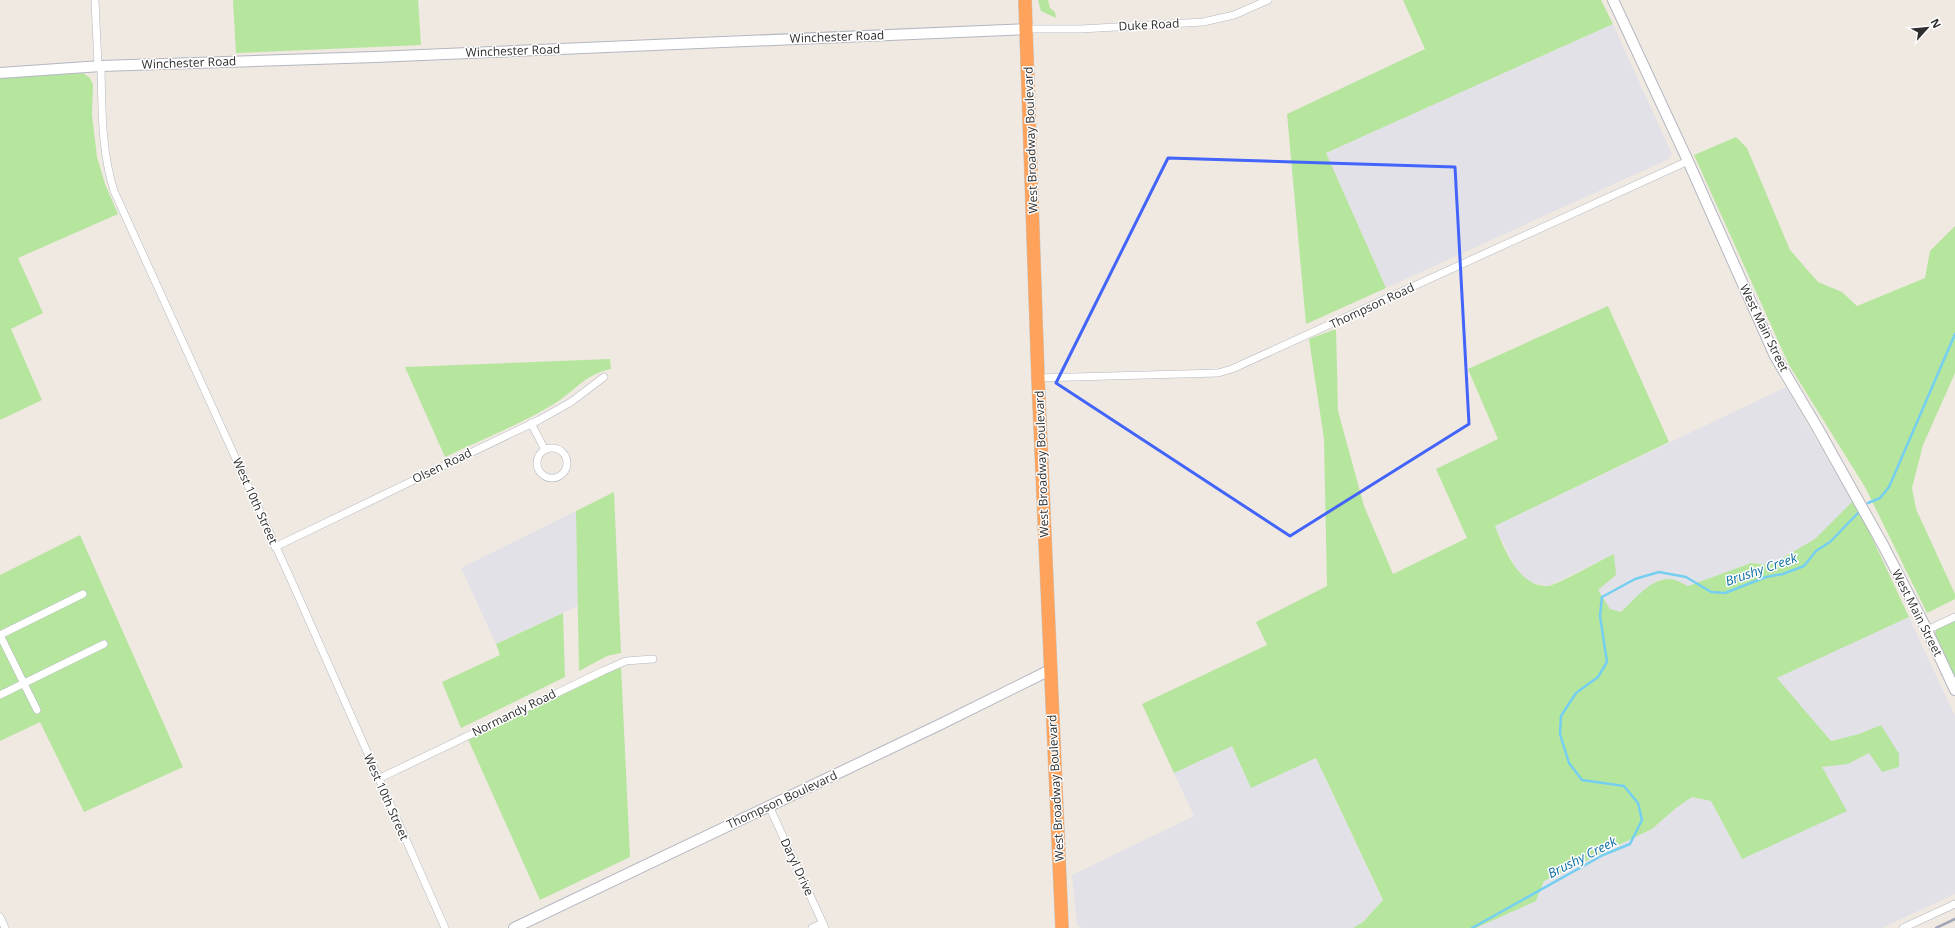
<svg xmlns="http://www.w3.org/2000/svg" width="1955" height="928" viewBox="0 0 1955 928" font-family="'Open Sans',sans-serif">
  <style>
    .industrial { fill: #e3e1e8 }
    .green { fill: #b6e59e }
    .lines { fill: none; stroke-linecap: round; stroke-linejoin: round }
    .stream { stroke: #75cff0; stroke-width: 2.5 }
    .street-casing { stroke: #b4b7c1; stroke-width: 8 }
    .secondary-casing { stroke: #b4b7c1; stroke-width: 12 }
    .highway-casing { stroke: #c9c9c9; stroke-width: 14 }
    .street { stroke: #fff; stroke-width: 7 }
    .secondary { stroke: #fff; stroke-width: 10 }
    .highway { stroke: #ffa35c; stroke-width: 13 }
    .rail { stroke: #a3a6b8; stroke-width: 2.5 }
    .marked { fill: none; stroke: #4264fb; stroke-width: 3; stroke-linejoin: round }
    .labels { text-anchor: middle; stroke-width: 3; stroke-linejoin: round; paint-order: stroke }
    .street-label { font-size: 12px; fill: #2e2e2e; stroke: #fff }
    .water-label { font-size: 13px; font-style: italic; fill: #0d6fa3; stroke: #fff }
  </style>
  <rect width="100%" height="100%" fill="#efe9e1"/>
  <path class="industrial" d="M1613,24L1672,154L1669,159L1386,288L1326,153Z
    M1786,387L1852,502L1815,539L1770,565L1751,563L1688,586L1672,579L1659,580L1640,595L1621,612L1610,610L1598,590L1614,554L1548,586L1529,582L1517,571L1495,526Z
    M576,511L578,606L496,644L461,568Z
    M1909,617L1955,716V894L1882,928H1476L1536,901L1544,881L1652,829L1676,808L1692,797L1711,801L1742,859L1833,785L1821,767L1848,764L1869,753L1881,725L1859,734L1831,741L1776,678Z
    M1232,746L1251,788L1316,758L1383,901L1363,922L1353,928H1083L1077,925L1072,875L1194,816L1174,773Z"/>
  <path class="green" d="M233,0H418L421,45L236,53Z
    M1038,0H1048L1050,8L1055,12L1056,18L1041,11Z
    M1403,0H1601L1613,24L1326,153L1386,288L1306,324L1287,114L1425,49Z
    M83,73L90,78L93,85L92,115L97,157L105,184L118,214L18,258L43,313L11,329L42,400L0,420V78Z
    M1736,137L1747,148L1790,250L1818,282L1842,292L1857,306L1925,278L1930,251L1955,226V373L1923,445L1912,488L1916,509L1955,594V599L1927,613L1865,487L1789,365L1694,155Z
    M1608,306L1669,442L1495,526C1504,548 1519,588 1548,586C1555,586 1603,559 1614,554L1616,575L1598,590L1610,609L1621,612C1634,600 1651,578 1670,579C1676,579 1683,584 1688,586L1751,563L1770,565L1815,539L1852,502L1868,529L1909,617L1777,678L1831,741L1859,734L1881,725L1899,754V767L1882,772L1869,753L1848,764L1822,767L1847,811L1742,859L1711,801L1692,797L1676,808L1652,829L1544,881L1536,901L1476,928H1353L1363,922L1383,900L1316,758L1251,788L1232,746L1174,773L1142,704L1267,645L1256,622L1327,586L1324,439L1309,339L1336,329L1338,411L1364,506L1393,574L1467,538L1436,469L1498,439L1468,369Z
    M610,359L611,369C585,374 575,391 554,404C519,425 481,440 445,457L405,367Z
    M614,492L621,653L607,656L579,671L576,511Z
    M80,535L183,767L84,812L40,722L0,741V575Z
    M563,613L565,677L461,728L442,682L500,655L496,644Z
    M1955,616V677L1935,634L1937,625Z
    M621,666L630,857L540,900L467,737Z"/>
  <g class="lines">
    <path class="stream" d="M1868,503L1880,498L1889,487L1955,334
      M1472,928L1603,855L1630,844L1642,820L1638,803L1624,786L1582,780L1569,763L1560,734L1561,716L1576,693L1598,677L1607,662L1600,616L1602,597L1635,579L1659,572L1686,577L1711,592L1725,593L1766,577L1783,574L1804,566L1816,551L1830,542L1858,513"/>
    <g class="street-casing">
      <path id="street" d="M95,0L98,66
        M1027,29H1081L1203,22L1234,15L1268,0
        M101,66C102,108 101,150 114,191L292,582L445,928
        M1038,378L1218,373L1232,369L1688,161
        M531,423L545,450
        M537 463a15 15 0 1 1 30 0a15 15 0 1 1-30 0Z
        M275,547L539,420L571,402L604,377
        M1927,630L1955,617
        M0,635L83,594
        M0,635L37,710
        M0,695L104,644
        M378,779L603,671L626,661L653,659
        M769,806L825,928
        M0,917L5,928
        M812,928L823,923
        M1903,928L1955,904"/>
    </g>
    <g class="secondary-casing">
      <path id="secondary" d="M1613,0L1688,161L1775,356L1817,427L1883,545L1927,630L1955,690
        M0,73L101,66L375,57L1027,29
        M514,928L939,725L1050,670"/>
    </g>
    <g class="highway-casing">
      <path id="highway" d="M1025,0L1038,378L1062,928"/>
    </g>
    <use href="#street" class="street"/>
    <use href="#secondary" class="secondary"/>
    <use href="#highway" class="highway"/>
    <path class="rail" d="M1936,928L1955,919"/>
  </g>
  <path class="marked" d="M1168,158L1455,167L1469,424L1290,536L1056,383Z"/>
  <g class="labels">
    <g class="street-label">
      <text transform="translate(1149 25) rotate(-3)" y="4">Duke Road</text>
      <text transform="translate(837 37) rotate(-2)" y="4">Winchester Road</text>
      <text transform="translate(513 51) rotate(-2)" y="4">Winchester Road</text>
      <text transform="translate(189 63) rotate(-2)" y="4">Winchester Road</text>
      <text transform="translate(1031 140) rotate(-92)" y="4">West Broadway Boulevard</text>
      <text transform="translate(1372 306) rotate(-25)" y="4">Thompson Road</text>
      <text transform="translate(1764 328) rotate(64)" y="4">West Main Street</text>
      <text transform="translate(1042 464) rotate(-92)" y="4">West Broadway Boulevard</text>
      <text transform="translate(442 466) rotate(-26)" y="4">Olsen Road</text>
      <text transform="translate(255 501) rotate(66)" y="4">West 10th Street</text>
      <text transform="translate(1917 613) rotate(63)" y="4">West Main Street</text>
      <text transform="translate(514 713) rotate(-26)" y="4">Normandy Road</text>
      <text transform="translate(1056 788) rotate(-93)" y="4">West Broadway Boulevard</text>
      <text transform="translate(386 797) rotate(66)" y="4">West 10th Street</text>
      <text transform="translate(782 800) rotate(-25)" y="4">Thompson Boulevard</text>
      <text transform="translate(797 867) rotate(65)" y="4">Daryl Drive</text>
    </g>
    <g class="water-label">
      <text transform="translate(1761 569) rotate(-19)" y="5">Brushy Creek</text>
      <text transform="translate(1582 857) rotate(-27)" y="5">Brushy Creek</text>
    </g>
  </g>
  <g transform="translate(1927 28) rotate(63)" stroke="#ffffff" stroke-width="3" paint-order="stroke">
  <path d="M0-3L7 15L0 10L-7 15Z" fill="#2e2e2e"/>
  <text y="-6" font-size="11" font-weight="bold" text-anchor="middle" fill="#2e2e2e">N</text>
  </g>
</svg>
